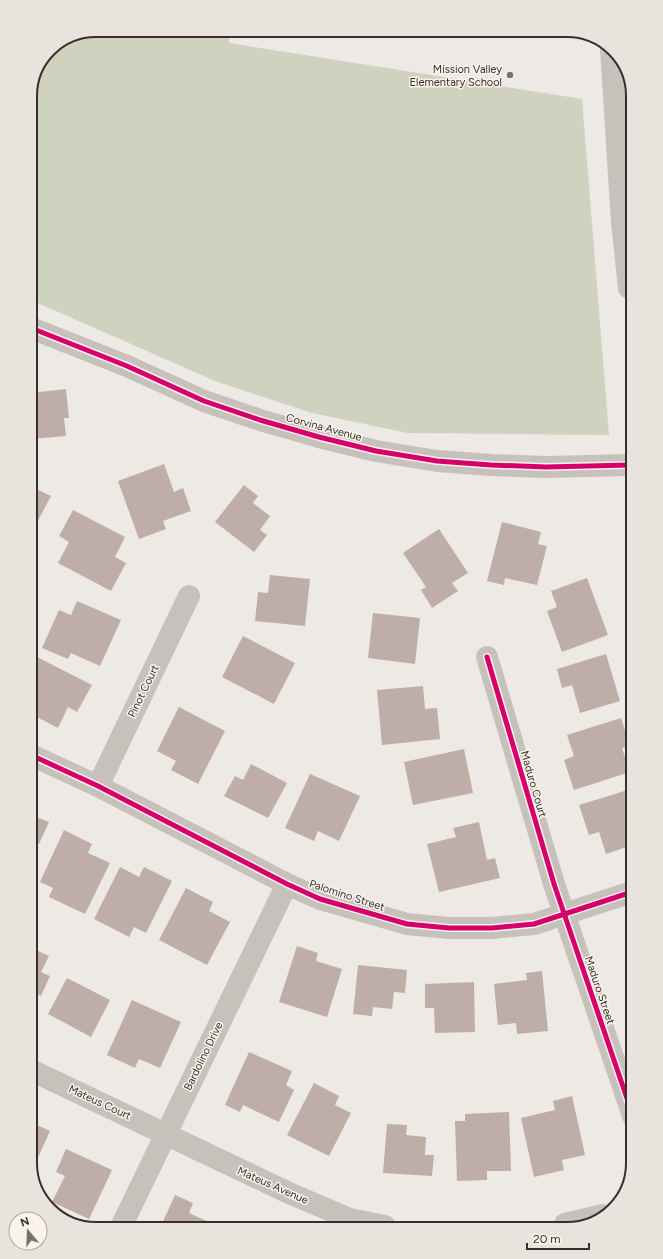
<svg xmlns="http://www.w3.org/2000/svg" width="663" height="1259" viewBox="0 0 663 1259" font-family="Figtree,sans-serif">
  <style>
    .green { fill: #ced2bf }
    .building { fill: #bfaea7 }
    .lines { fill: none; stroke-linecap: round; stroke-linejoin: round }
    .minor { stroke: #c7c1bc; stroke-width: 22 }
    .cycleway-casing { stroke: #f9f3ec; stroke-width: 8 }
    .cycleway { stroke: #d6006c; stroke-width: 5 }
    .poi-dot { fill: #77706c; stroke: #f9f3ec; stroke-width: 1.5 }
    .labels { text-anchor: middle; stroke-width: 3; stroke-linejoin: round; paint-order: stroke }
    .poi-label { font-size: 11px; fill: #372f2b; stroke: #f9f3ec; text-anchor: end }
    .street-label { font-size: 11px; fill: #372f2b; stroke: #f9f3ec }
    .rim { fill: none; stroke: #372f2b; stroke-width: 2 }
  </style>
  <rect width="100%" height="100%" fill="#ede9e4"/>
  <path class="green" d="M96,30H230L229,43L582,99L609,435L408,433L312,413L215,381L31,300L30,92L49,49Z"/>
  <path class="building" d="M66,389L69,418H64L66,436L32,439L31,393Z
    M164,464L174,492L183,488L191,511L163,521L166,529L139,539L118,481Z
    M244,485L258,496L253,503L270,516L260,530L267,535L254,552L215,522Z
    M32,487L51,496L32,532Z
    M73,510L125,537L115,557L126,563L111,591L58,563L69,542L59,536Z
    M502,522L541,532L538,544L547,546L537,585L505,578L504,585L487,581Z
    M439,529L468,573L452,583L458,591L432,608L421,590L426,587L403,553Z
    M270,575L310,579L305,626L255,621L258,592L268,593Z
    M587,578L608,635L562,652L547,611L557,607L551,591Z
    M77,601L121,620L100,666L71,653L68,659L42,648L59,610L71,615Z
    M373,613L420,618L415,664L368,658Z
    M243,636L295,663L274,704L222,677Z
    M606,654L620,701L580,713L572,685L562,688L557,669Z
    M37,657L92,685L77,712L68,707L58,728L33,715V665Z
    M423,686L425,709L437,708L440,739L382,745L377,690Z
    M179,707L225,731L198,784L171,770L176,761L157,751Z
    M621,718L630,746L622,748L630,772L574,790L564,760L574,756L567,735Z
    M464,749L473,793L413,805L404,762Z
    M251,764L287,783L268,818L224,796L235,776L243,780Z
    M310,774L360,796L339,841L318,831L314,841L285,828Z
    M631,789L632,845L606,854L599,832L589,835L579,805Z
    M33,816L49,822L39,844L34,842Z
    M479,822L487,860L495,858L500,878L439,892L427,844L456,837L453,828Z
    M64,830L92,844L88,853L110,863L85,914L49,897L53,888L40,882Z
    M120,867L139,877L144,867L172,881L146,933L134,927L129,937L94,919Z
    M186,888L213,902L209,911L230,922L207,965L159,940Z
    M297,946L318,953L316,961L342,969L327,1017L279,1002Z
    M34,949L49,956L41,972L50,976L41,996L34,993Z
    M358,965L407,970L405,993L394,992L392,1009L373,1007L372,1016L353,1014Z
    M542,971L548,1031L517,1034L516,1023L498,1025L494,984L527,980L526,973Z
    M67,978L110,1000L91,1037L48,1014Z
    M474,982L475,1032L435,1033L434,1008H425V984Z
    M132,1000L181,1022L160,1068L139,1059L135,1068L107,1055Z
    M249,1052L292,1071L286,1085L294,1090L279,1122L243,1105L240,1112L225,1105Z
    M314,1083L339,1096L335,1105L351,1113L329,1156L287,1135Z
    M572,1096L585,1155L562,1160L564,1170L534,1177L521,1118L555,1110L553,1101Z
    M509,1112L511,1171H487V1180L457,1181L455,1121H465V1114Z
    M35,1124L50,1131L35,1164Z
    M387,1124L407,1125L406,1135L426,1137L425,1155H434L432,1176L383,1173Z
    M66,1149L112,1170L89,1219L52,1202L65,1176L56,1172Z
    M175,1195L193,1203L189,1213L222,1228H160Z"/>
  <g class="lines">
    <path class="minor" d="M611,49L622,222L629,288
      M31,328L127,366L204,401L260,420L319,437L376,451L437,461L491,465L546,467L630,465
      M487,657L554,884L633,1116
      M33,756L98,786L287,884L320,899L407,924L449,928H492L534,924L632,892
      M98,786L189,596
      M35,1072L289,1193L350,1219L385,1226
      M565,1224L603,1215
      M120,1229L287,884"/>
    <g class="cycleway-casing">
      <path id="cycleway" d="M31,328L127,366L204,401L260,420L319,437L376,451L437,461L491,465L546,467L630,465
        M487,657L554,884L633,1116
        M33,756L98,786L287,884L320,899L407,924L449,928H492L534,924L632,892"/>
    </g>
    <use href="#cycleway" class="cycleway"/>
  </g>
  <circle class="poi-dot" cx="510" cy="75" r="4"/>
  <g class="labels">
    <g class="poi-label">
      <text x="502" y="73">Mission Valley<tspan x="502" dy="13">Elementary School</tspan></text>
    </g>
    <g class="street-label">
      <text transform="translate(324 427) rotate(15)" y="4">Corvina Avenue</text>
      <text transform="translate(143 691) rotate(-64)" y="4">Pinot Court</text>
      <text transform="translate(534 784) rotate(74)" y="4">Maduro Court</text>
      <text transform="translate(347 895) rotate(18)" y="4">Palomino Street</text>
      <text transform="translate(600 990) rotate(71)" y="4">Maduro Street</text>
      <text transform="translate(203 1056) rotate(-64)" y="4">Bardolino Drive</text>
      <text transform="translate(100 1102) rotate(25)" y="4">Mateus Court</text>
      <text transform="translate(273 1185) rotate(24)" y="4">Mateus Avenue</text>
    </g>
  </g>
  <path d="M0 0H663V1259H0ZM96 37H567A59 59 0 0 1 626 96V1163A59 59 0 0 1 567 1222H96A59 59 0 0 1 37 1163V96A59 59 0 0 1 96 37Z" fill="#e9e3dd" fill-rule="evenodd"/>
  <path class="rim" d="M96 37H567A59 59 0 0 1 626 96V1163A59 59 0 0 1 567 1222H96A59 59 0 0 1 37 1163V96A59 59 0 0 1 96 37Z"/>
  <g transform="translate(28 1231) rotate(341)"><circle r="19" fill="#f9f3ec" stroke="#aba59f"/>
  <path d="M0-3L7 15L0 10L-7 15Z" fill="#77706c"/>
  <text y="-6" font-size="11" font-weight="bold" text-anchor="middle" fill="#372f2b">N</text>
  </g>
  <path d="M527 1243v6h62v-6" fill="none" stroke="#372f2b" stroke-width="2"/>
  <text x="533" y="1243" font-size="12" fill="#372f2b" stroke="#f9f3ec" stroke-width="3" paint-order="stroke">20 m</text>
</svg>
